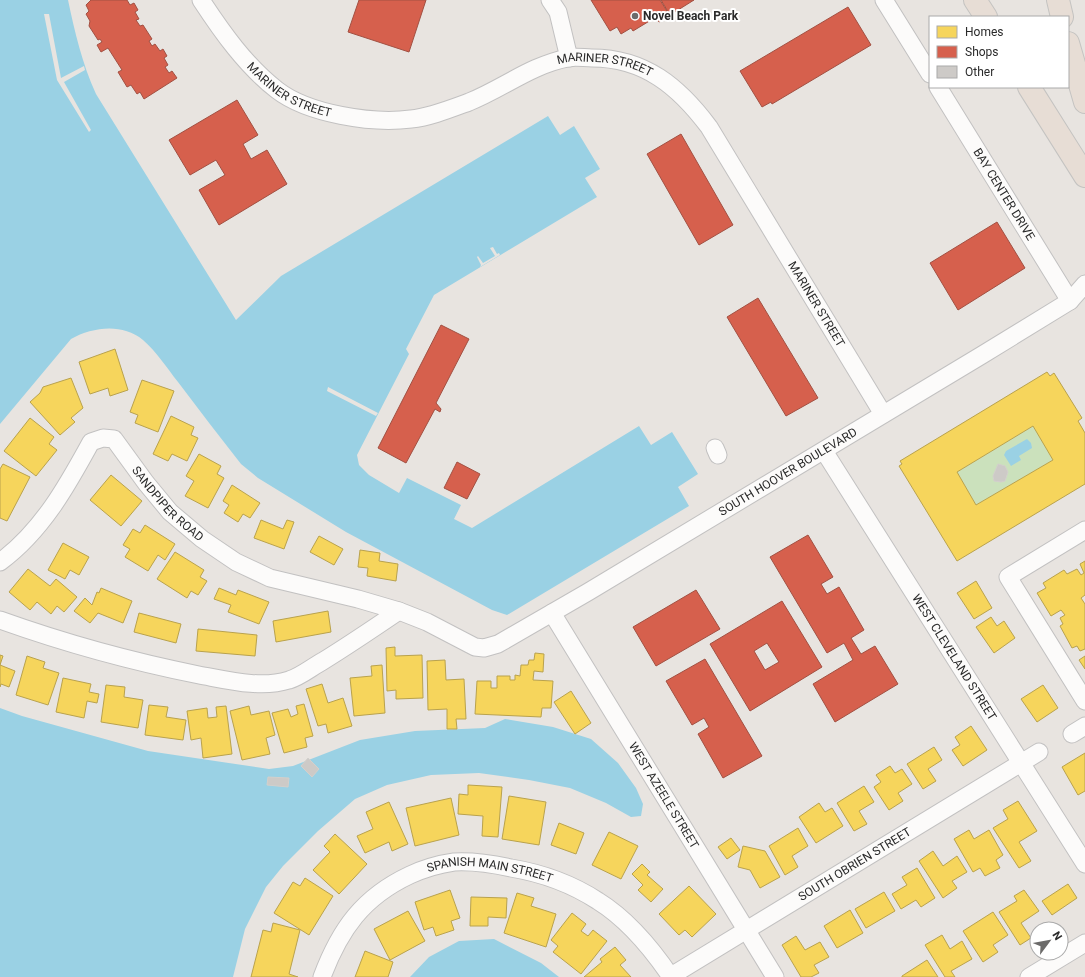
<svg xmlns="http://www.w3.org/2000/svg" width="1085" height="977" viewBox="0 0 1085 977" font-family="Roboto,sans-serif">
  <style>
    .green { fill: #cbe1bc }
    .water { fill: #9ad1e4 }
    .pier { fill: #e8e4e0 }
    .homes { fill: #f6d55c; stroke: #b9a24d; fill-rule: evenodd }
    .shops { fill: #d6604d; stroke: #a25042; fill-rule: evenodd }
    .building { fill: #cdcac7; stroke: #d3d0cc }
    .lines { fill: none; stroke-linecap: round; stroke-linejoin: round }
    .minor-casing { stroke: #c2c1c1; stroke-width: 19 }
    .highway-casing { stroke: #c4c3c1; stroke-width: 24 }
    .minor { stroke: #fcfbfa; stroke-width: 17 }
    .highway { stroke: #e7ddd5; stroke-width: 22 }
    .poi-dot { fill: #6c6b6a; stroke: #fff; stroke-width: 1.5 }
    .labels { text-anchor: middle; stroke-width: 4; stroke-linejoin: round; paint-order: stroke }
    .poi-label { font-size: 12px; font-weight: bold; fill: #2a2a2a; stroke: #fff; text-anchor: start }
    .street-label { font-size: 12px; fill: #2a2a2a; stroke: #fff }
  </style>
  <rect width="100%" height="100%" fill="#e8e4e0"/>
  <path class="green" d="M1033,426L1053,460L976,505L957,472Z"/>
  <path class="water" d="M0,0H68C75,33 82,63 96,94L236,320L281,276L548,116L560,135L574,126L600,169L585,178L597,197L434,295L406,349L409,354L357,455L359,465L369,475L399,493L407,478L461,505L454,519L472,528L639,426L651,445L672,432L698,474L678,487L689,506L507,615L492,610L346,532L258,478L241,464C220,437 199,410 178,382C167,368 156,351 143,340C122,323 93,327 71,339L0,424Z
    M1027,439L1031,443L1032,448L1019,456L1021,460L1011,466L1004,455L1006,451Z
    M0,708L22,716L148,751L269,769L293,766L360,740L415,731L485,728L505,719L553,727L591,739L618,763L636,788L643,804L641,816L631,817L606,803L570,788L529,780L479,773L431,775L387,785L355,799L318,831L283,866L266,887L245,929L233,977H0Z
    M494,939L541,963L559,977H410L429,957L459,941Z"/>
  <path class="pier" d="M44,14H49L61,78L84,66L85,70L64,82L91,130L89,132L57,80Z
    M493,247L497,254L499,253L500,255L480,267L481,265L477,257L478,256L483,263L495,256L490,248Z
    M328,387L378,413L376,416L327,391Z"/>
  <path class="homes" d="M115,349L128,390L110,396L108,388L90,394L79,362Z
    M1047,372L1050,376L1054,373L1082,418L1078,421L1085,433V484L957,561L899,466L902,464L900,461ZM1033,426L1053,460L976,505L957,472Z
    M71,378L83,408L71,418L75,422L60,435L30,402L40,393L43,387Z
    M142,380L174,391L158,432L135,423L138,415L130,412Z
    M171,416L194,427L191,435L198,438L187,461L172,454L168,461L153,454Z
    M30,418L54,437L49,444L57,450L36,476L4,451Z
    M199,454L221,466L217,474L224,478L208,508L185,496L194,481L186,476Z
    M3,464L30,477L7,521L0,518V469Z
    M111,475L142,501L121,526L90,500Z
    M232,485L260,503L250,518L243,514L238,522L224,513L229,505L223,501Z
    M261,520L283,529L287,520L294,522L284,549L254,538Z
    M145,525L175,544L165,560L158,555L148,571L125,557L130,549L123,545L133,529L140,533Z
    M319,536L343,549L334,565L310,552Z
    M63,543L89,557L79,575L70,570L65,579L48,570Z
    M360,550L380,553L379,561L398,564L396,581L367,576L368,568L358,567Z
    M175,552L204,570L200,577L207,581L198,595L191,591L187,598L157,579Z
    M1085,561V595L1081,598L1085,604V649L1080,651L1077,646L1072,648L1060,626L1063,624L1060,618L1065,615L1061,610L1051,616L1037,593L1046,588L1043,583L1064,570L1067,574L1077,569L1081,575L1084,573L1080,564Z
    M28,569L50,586L56,579L77,597L64,612L57,606L51,614L37,602L30,610L9,592Z
    M976,581L992,608L974,619L957,593Z
    M101,588L132,601L123,623L98,613L90,623L74,611L85,598L92,605L97,592L99,593Z
    M219,588L236,595L238,590L269,602L259,624L228,612L231,605L214,599Z
    M328,611L331,632L276,642L273,621Z
    M139,613L181,624L176,643L134,632Z
    M991,617L997,626L1004,621L1015,638L994,653L976,627Z
    M198,629L257,635L255,656L196,651Z
    M395,647V656L422,655L423,698L396,699V690L387,691L386,648Z
    M535,653L544,654L543,672L534,671L533,680L553,681L551,708H542L541,717L475,714L477,681H491V688H497V676H510V680H515V675L520,676L521,665H528L529,660H534Z
    M0,655L3,656L0,665L15,671L9,687L1,684L0,687Z
    M27,656L45,662L43,668L59,673L48,705L16,695Z
    M1085,656V669L1079,660Z
    M445,660L446,680L464,679L466,719H456L457,729H447V709L428,710L427,661Z
    M382,665L385,713L354,716L350,678L372,676L371,666Z
    M63,678L91,684L89,692L99,694L97,703L87,701L84,718L56,712Z
    M322,684L328,703L343,698L352,726L328,733L326,724L318,726L306,689Z
    M106,685L125,687L124,697L143,700L138,728L101,722Z
    M1043,685L1058,708L1037,722L1021,699Z
    M571,691L591,723L575,734L554,702Z
    M304,704L313,736L305,738L307,747L284,753L272,713L288,709L291,717L298,714L296,706Z
    M149,705L168,707L166,717L186,720L183,740L145,735Z
    M226,706L232,754L203,758L201,738L191,740L187,711L207,708L208,718L217,717L216,707Z
    M249,706L251,715L269,711L275,735L266,738L270,754L242,760L230,711Z
    M971,726L987,750L963,766L952,750L960,745L955,737Z
    M934,747L942,760L928,769L936,781L923,789L907,764Z
    M1085,753V791L1078,795L1062,767Z
    M890,766L895,773L902,769L912,784L898,793L903,801L889,810L874,787L881,782L876,775Z
    M468,785L502,787L498,837L482,836L483,816L458,814L459,794L468,795Z
    M864,786L874,802L859,811L867,824L854,831L837,803Z
    M509,796L546,802L539,845L502,839Z
    M451,798L459,835L415,846L406,808Z
    M1018,801L1037,831L1019,842L1031,861L1019,868L993,828L1008,819L1003,810Z
    M389,802L408,844L392,851L389,842L365,853L357,836L373,829L366,812Z
    M819,803L825,812L832,808L843,826L816,843L799,817Z
    M559,823L584,833L576,854L551,845Z
    M798,828L808,846L792,856L798,867L785,875L769,846Z
    M969,830L974,839L989,830L1003,855L996,860L1000,868L985,876L980,868L973,872L954,839Z
    M609,832L638,846L621,879L592,865Z
    M335,834L367,864L339,894L313,870L330,852L324,846Z
    M731,838L740,850L727,859L718,847Z
    M743,846L765,851L780,877L760,888L750,870L738,867Z
    M933,851L943,866L957,856L967,872L952,881L957,888L943,898L919,861Z
    M642,864L650,872L647,875L663,889L651,902L638,890L643,885L632,874Z
    M917,868L935,898L921,907L916,900L901,909L892,894L907,885L902,877Z
    M305,878L333,896L309,935L274,913L293,882L300,886Z
    M1068,884L1077,898L1052,915L1042,901Z
    M689,886L716,914L692,937L685,930L679,935L659,914Z
    M450,890L460,918L451,921L454,930L436,936L433,927L424,930L415,902Z
    M1024,890L1039,911L1021,923L1031,938L1020,945L999,912L1017,901L1014,896Z
    M884,892L895,911L866,928L855,909Z
    M517,893L534,898L531,906L556,914L546,947L504,933Z
    M471,897L507,898L506,918L488,917V926H470Z
    M850,910L863,933L837,948L824,926Z
    M408,911L425,941L390,960L374,929Z
    M993,912L1008,935L993,945L998,952L983,962L963,931Z
    M572,913L586,924L581,931L588,936L593,930L607,941L581,974L553,952L558,946L551,940Z
    M273,923L300,930L289,974L298,977H251L263,930L271,932Z
    M942,935L950,949L962,941L972,959L951,971L955,977H945L925,945Z
    M796,936L805,950L820,942L829,957L814,965L819,973L811,977H801L782,945Z
    M615,947L626,960L620,965L631,977H584L602,962L600,959Z
    M365,951L393,962L388,977H355Z
    M927,960L938,977H902V976Z"/>
  <path class="shops" d="M91,0H127L130,5L134,3L138,10L135,12L139,19L136,20L140,26L143,25L152,39L149,41L152,46L155,44L160,51L163,49L167,56L164,58L168,65L165,67L169,73L172,71L177,78L144,99L140,92L137,94L131,85L127,87L118,72L122,70L108,48L101,52L97,45L102,42L100,39L98,40L89,26L90,21L86,14L89,11L86,5Z
    M359,0H426L409,52L348,32Z
    M591,0H660L670,16L659,22L656,17L633,31L631,28L621,34L617,27L610,31Z
    M661,0H694L670,15Z
    M848,7L871,45L772,104L771,102L762,107L740,71Z
    M237,100L258,135L243,144L251,159L267,150L287,184L219,225L199,190L225,175L216,160L190,175L169,140Z
    M681,134L733,225L699,245L647,154Z
    M997,222L1025,268L958,310L930,263Z
    M758,298L818,398L786,416L727,317Z
    M441,325L469,339L436,403L441,409L440,412L435,409L406,463L378,448Z
    M457,462L480,474L467,499L444,488Z
    M808,535L833,577L821,584L827,594L839,587L864,630L851,638L861,654L875,646L898,684L835,722L813,684L853,660L844,643L827,653L770,557Z
    M696,590L720,629L656,666L633,627Z
    M782,601L822,667L750,711L710,644ZM767,643L779,662L765,670L754,651Z
    M705,659L762,756L723,778L698,734L709,727L704,718L692,725L666,681Z"/>
  <path class="building" d="M998,464L1005,466L1008,472L1005,481L1001,482L994,481L993,476Z
    M308,758L319,769L312,777L301,766Z
    M268,777L289,778L288,787L267,785Z"/>
  <g class="lines">
    <g class="minor-casing">
      <g id="minor">
        <path id="s1" d="M201,0C222,32 246,66 277,90C308,114 372,124 411,119C430,117 450,109 469,102C502,89 531,65 568,58C575,56 584,58 592,58C645,58 679,87 709,127L883,414"/>
        <path d="M550,0L558,12L569,58"/>
        <path d="M884,0L930,74"/>
        <path id="s2" d="M938,87L1070,301"/>
        <path d="M715,448L718,455"/>
        <path id="s3" d="M824,451L1085,864"/>
        <path d="M1085,530L1008,577L1085,701"/>
        <path id="s4" d="M0,562C42,531 67,486 91,442L103,438L114,439L146,483L170,512L202,539L236,562L270,578L358,599L399,611C374,628 349,645 323,661C312,667 300,677 289,680C261,689 227,680 199,675C129,661 67,644 0,620"/>
        <path id="s5" d="M399,611L427,622L475,647L484,648L498,644L588,592L982,355L1070,301L1085,284"/>
        <path id="s6" d="M552,613L775,977"/>
        <path d="M1072,734L1085,726"/>
        <path id="s7" d="M671,976L1039,752"/>
        <path id="s8" d="M322,977C340,929 363,897 410,875C423,869 440,864 454,862C472,861 493,864 511,868C541,873 572,884 598,901C627,919 652,949 671,977"/>
        <path d="M1029,977L1085,943"/>
      </g>
    </g>
    <g class="highway-casing">
      <path id="highway" d="M975,0L986,17
        M1058,0L1062,17
        M1068,43L1085,102
        M1029,87L1085,176"/>
    </g>
    <use href="#minor" class="minor"/>
    <use href="#highway" class="highway"/>
  </g>
  <circle class="poi-dot" cx="635" cy="16" r="4"/>
  <g class="labels">
    <g class="poi-label">
      <text x="643" y="20">Novel Beach Park</text>
    </g>
    <g class="street-label">
      <text dy="4" stroke="none"><textPath href="#s1" startOffset="465">MARINER STREET</textPath></text>
      <text dy="4" stroke="none"><textPath href="#s1" startOffset="129">MARINER STREET</textPath></text>
      <text dy="4" stroke="none"><textPath href="#s2" startOffset="126">BAY CENTER DRIVE</textPath></text>
      <text dy="4" stroke="none"><textPath href="#s1" startOffset="800">MARINER STREET</textPath></text>
      <text dy="4" stroke="none"><textPath href="#s5" startOffset="445">SOUTH HOOVER BOULEVARD</textPath></text>
      <text dy="4" stroke="none"><textPath href="#s4" startOffset="260">SANDPIPER ROAD</textPath></text>
      <text dy="4" stroke="none"><textPath href="#s3" startOffset="244">WEST CLEVELAND STREET</textPath></text>
      <text dy="4" stroke="none"><textPath href="#s6" startOffset="214">WEST AZEELE STREET</textPath></text>
      <text dy="4" stroke="none"><textPath href="#s7" startOffset="215">SOUTH OBRIEN STREET</textPath></text>
      <text dy="4" stroke="none"><textPath href="#s8" startOffset="221">SPANISH MAIN STREET</textPath></text>
    </g>
  </g>
  <rect x="929" y="16" width="140" height="72" fill="#ffffff" stroke="#aaaaaa"/>
  <rect x="937" y="26" width="20" height="12" fill="#f6d55c" stroke="#aaaaaa"/>
  <text x="965" y="36" font-size="12" fill="#2a2a2a">Homes</text>
  <rect x="937" y="46" width="20" height="12" fill="#d6604d" stroke="#aaaaaa"/>
  <text x="965" y="56" font-size="12" fill="#2a2a2a">Shops</text>
  <rect x="937" y="66" width="20" height="12" fill="#cdcac7" stroke="#aaaaaa"/>
  <text x="965" y="76" font-size="12" fill="#2a2a2a">Other</text>
  <g transform="translate(1049 941) rotate(58)"><circle r="19" fill="#ffffff" stroke="#aaaaaa"/>
  <path d="M0-3L7 15L0 10L-7 15Z" fill="#6c6b6a"/>
  <text y="-6" font-size="11" font-weight="bold" text-anchor="middle" fill="#2a2a2a">N</text>
  </g>
</svg>
